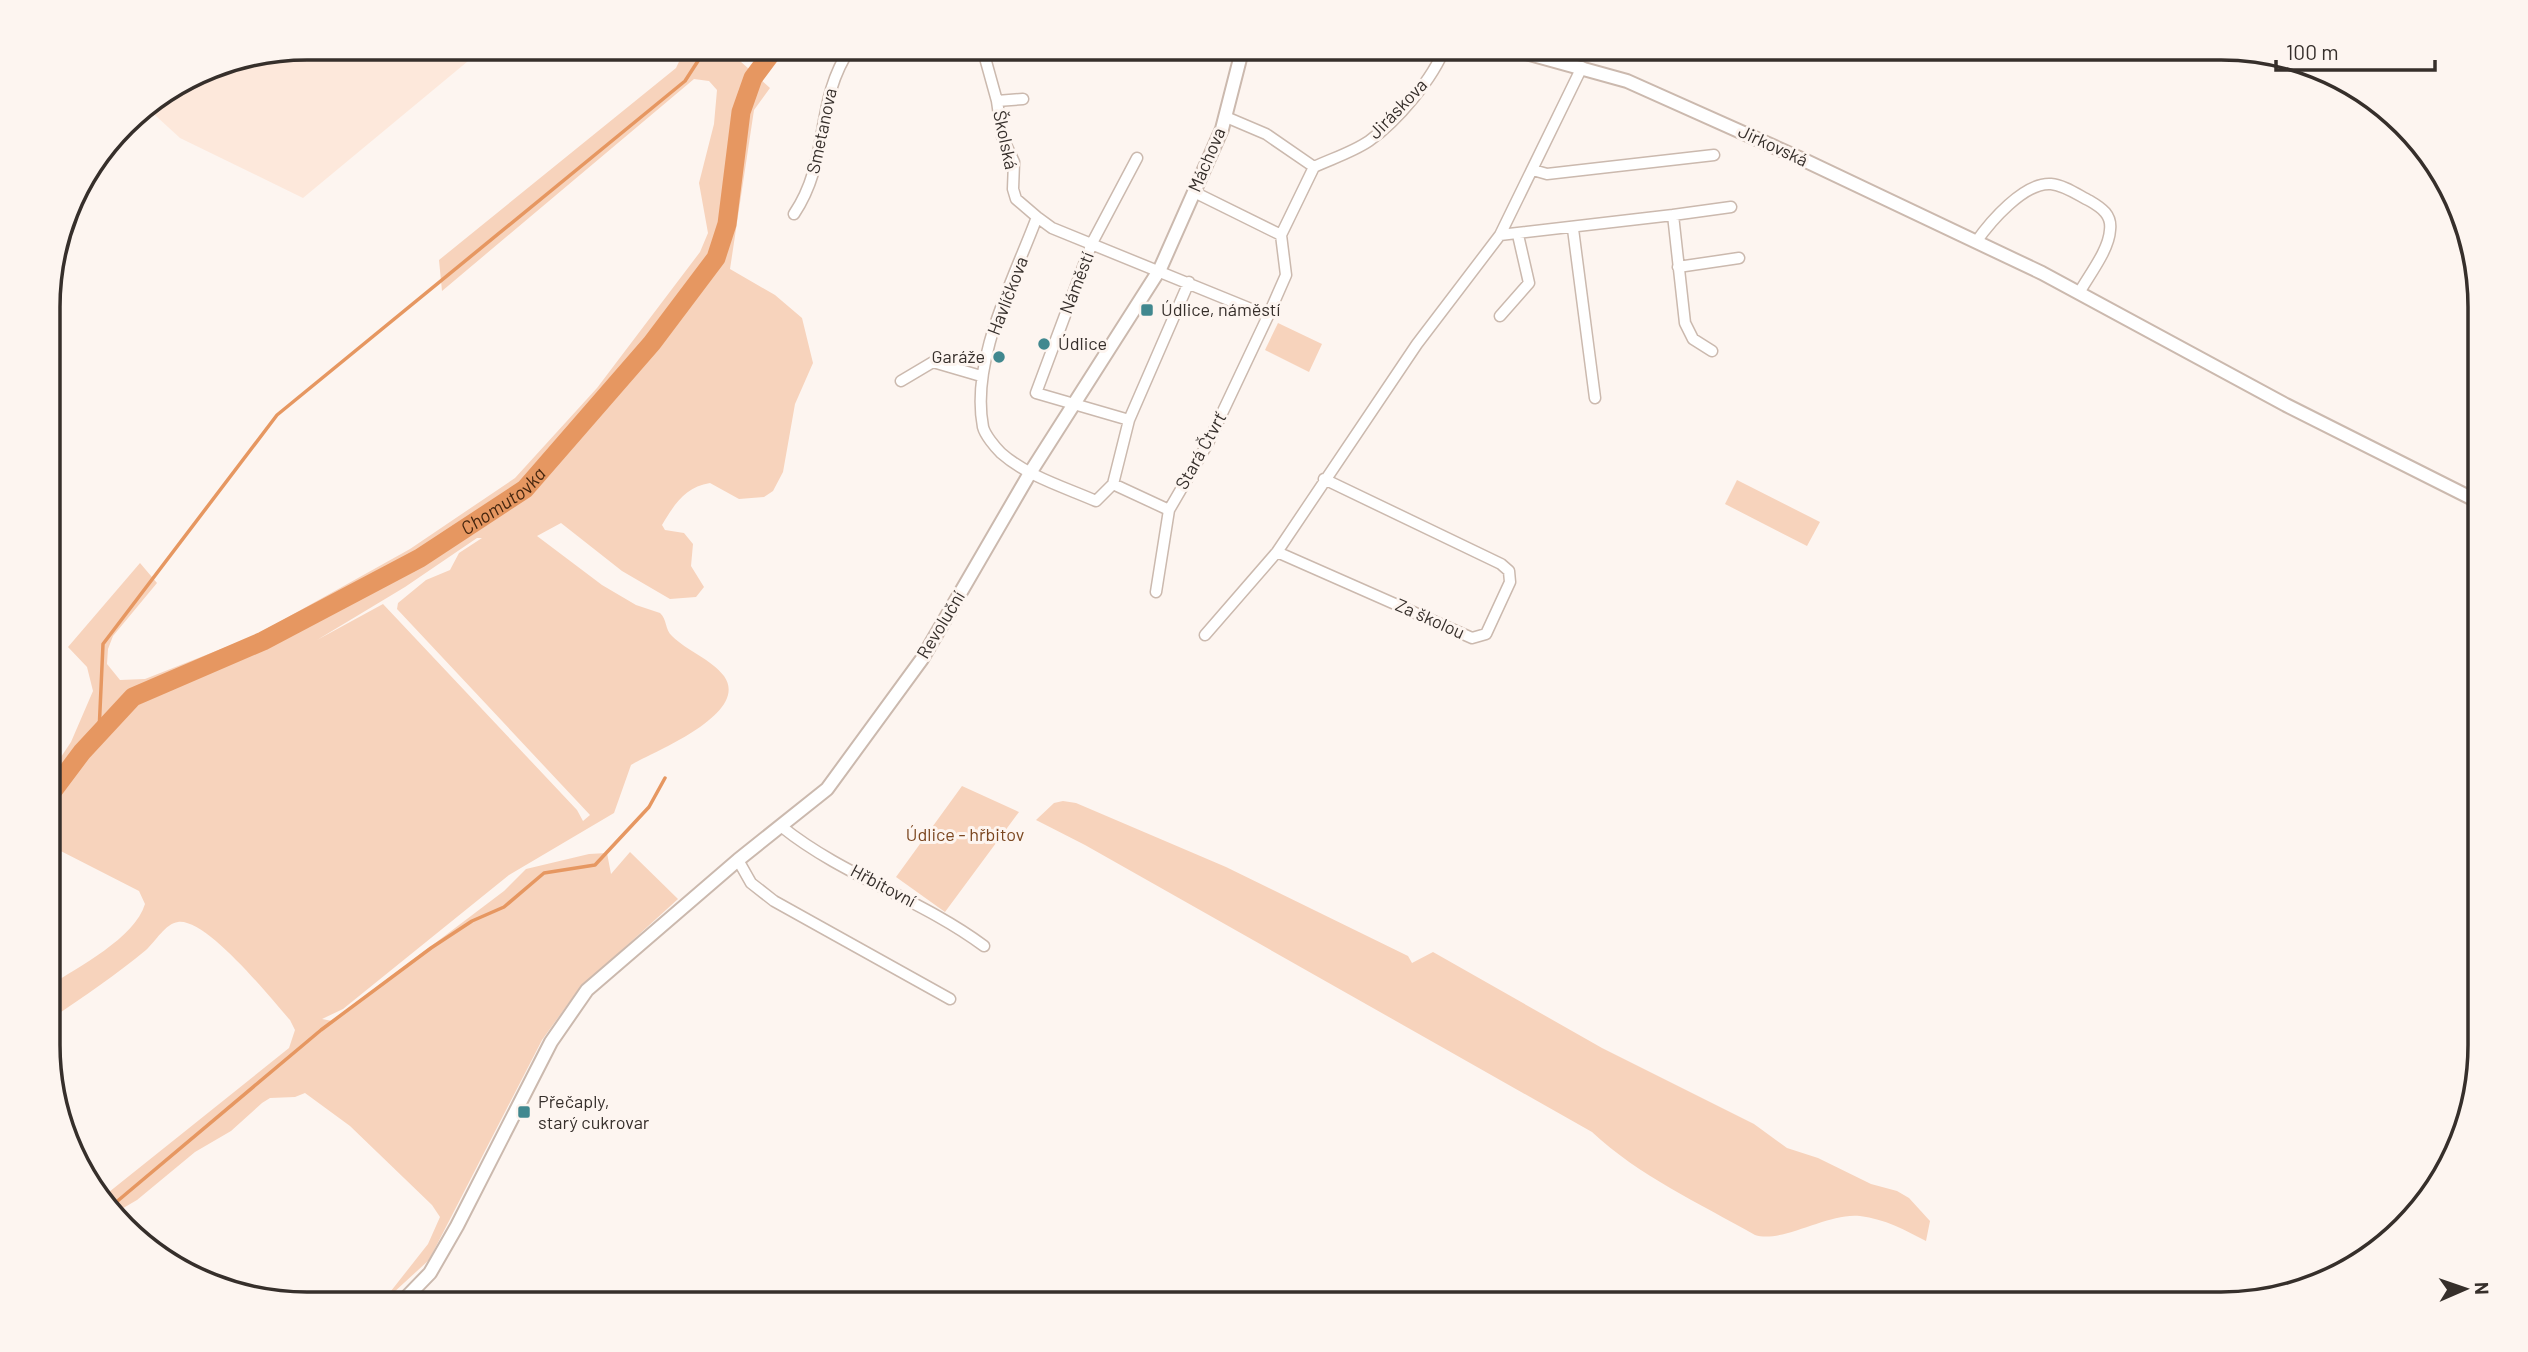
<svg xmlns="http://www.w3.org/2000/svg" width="2528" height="1352" viewBox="0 0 2528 1352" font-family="Barlow,sans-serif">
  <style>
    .built { fill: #fde8db }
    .green { fill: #f7d3bc; fill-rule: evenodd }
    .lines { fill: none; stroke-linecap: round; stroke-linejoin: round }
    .stream { stroke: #e69761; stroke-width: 3.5 }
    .river { stroke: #e69761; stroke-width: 19 }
    .minor-casing { stroke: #cbb9ae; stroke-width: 13 }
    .tertiary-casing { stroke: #cbb9ae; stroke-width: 16 }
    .minor { stroke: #fff; stroke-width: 10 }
    .tertiary { stroke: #fff; stroke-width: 12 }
    .poi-dot { fill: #41888f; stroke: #fdf5f0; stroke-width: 2.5 }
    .labels { text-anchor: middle; stroke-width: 6; stroke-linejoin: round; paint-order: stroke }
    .street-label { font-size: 18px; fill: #362f2b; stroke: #fdf5f0 }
    .poi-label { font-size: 18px; fill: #362f2b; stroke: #fdf5f0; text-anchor: start }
    .park-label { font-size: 18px; fill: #7c4821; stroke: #fdf5f0 }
    .water-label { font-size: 19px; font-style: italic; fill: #44250e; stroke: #fdf5f0 }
    .rim { fill: none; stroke: #362f2b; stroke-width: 3.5 }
  </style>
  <rect width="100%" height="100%" fill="#fdf5f0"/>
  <path class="built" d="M306,47H485L303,198L180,138L145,106L207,67Z"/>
  <path class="green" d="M686,47H737L740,61L770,88L754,110L730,269L775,295L802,318L813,363L795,404L783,472L773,491L764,497L739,499L710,483C685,487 674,505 662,525L665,530L684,533L693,544L691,566L704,587L696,597L670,599L622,571L561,523L537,536L602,585L636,605L660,613C667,619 665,630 672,636C687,651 711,659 724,676C751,714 653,752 631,765L614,813L509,875L343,1009L322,1019L332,1021L504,891L526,869L589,854L607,853L611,874L630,852L678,899L578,990L542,1040L429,1260L380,1305L428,1244L440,1217L432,1205L350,1126L305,1093L295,1097L270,1098L262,1103L231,1131L195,1152L137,1200L113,1214L99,1200L289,1048L295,1030L290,1020C271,999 207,918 178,922C166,923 155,942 146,950C116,975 82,998 49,1020V986C78,967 135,938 145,904L139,891L49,845V775L71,742L93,691L87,667L68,647L140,563L157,583L113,636L108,649L107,664L120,680L145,679L254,636L410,549L515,478L597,388L700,252L708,233L699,183L714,124L717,90L709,81L694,79L442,291L439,260L676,68ZM477,538H482L459,553L450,570L426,580L398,603L397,609L590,815L583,821L577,810L383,604L317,640L405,587Z
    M1278,323L1322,344L1309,372L1265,350Z
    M1737,480L1820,522L1807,546L1725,504Z
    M962,786L1019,812L945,912L896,877Z
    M1063,801L1076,803L1226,867L1408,956L1412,963L1433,952L1602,1048L1754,1124L1787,1148L1818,1158L1871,1184L1897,1191L1909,1198L1930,1221L1926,1241C1905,1230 1885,1219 1860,1216C1828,1212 1782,1244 1755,1235C1699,1203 1639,1176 1592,1132L1085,845L1036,820L1054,803Z"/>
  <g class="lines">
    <path class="stream" d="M99,732L103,644L277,415L685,81L707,47
      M108,1209L321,1030L431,948L472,921L504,907L544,873L595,865L649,807L665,778"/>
    <path class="river" id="s1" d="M49,796L82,752L133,697L263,641L420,558L525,489L652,343L716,258L727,224L741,112L753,78L776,47"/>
    <g class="minor-casing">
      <path id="minor" d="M982,47L997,101
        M1559,47L1563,63
        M1023,99L997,101L1002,136L1014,162L1013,189L1016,199L1037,217L1052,228L1268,316L1286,275L1281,235
        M1226,117L1266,134L1314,167
        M1137,158L1092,243L1036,393L1129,420L1189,282
        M1314,167C1331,159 1353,152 1369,141C1397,121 1433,79 1445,47
        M1533,170L1547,174L1714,155
        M1194,192L1281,235
        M794,214C831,159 813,103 851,47
        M1673,215L1731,207
        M1037,217C1014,279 970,360 983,427C985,435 995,447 1001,453C1027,476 1064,487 1096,501L1113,484L1169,510
        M1573,229L1595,398
        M1281,235L1314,167
        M1500,235L1673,215L1685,323L1693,339L1712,351
        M1976,242C1990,222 2024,182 2051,184C2064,185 2078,195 2090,201C2102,208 2112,215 2110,230C2109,250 2089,275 2079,293
        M1678,267L1739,258
        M1500,316L1529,283L1518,235
        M901,381L933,362L981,376
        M1113,484L1129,420
        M1277,552L1472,638L1486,634L1510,582L1509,571L1501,564L1324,479
        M1156,592L1169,510L1208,443L1268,316
        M1205,635L1277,552L1417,344L1500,235L1582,67
        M782,827C843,876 921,899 984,946
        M738,860L751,883L774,901L950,999"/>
    </g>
    <g class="tertiary-casing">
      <path id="tertiary" d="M1504,47L1627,81L1806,161L2042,273L2286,405L2479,502
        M399,1305L430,1273L457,1226L551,1042L587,990L738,860L827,789L922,659L1030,473L1160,269L1222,129L1243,47"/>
    </g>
    <use href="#minor" class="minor"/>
    <use href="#tertiary" class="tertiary"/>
  </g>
  <g class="poi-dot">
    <rect x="1140" y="303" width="14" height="14" rx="3.5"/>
    <circle cx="1044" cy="344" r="7"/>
    <circle cx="999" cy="357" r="7"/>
    <rect x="517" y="1105" width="14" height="14" rx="3.5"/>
  </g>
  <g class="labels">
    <g class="street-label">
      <text transform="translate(1398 109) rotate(-46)" y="6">Jiráskova</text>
      <text transform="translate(822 131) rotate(-78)" y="6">Smetanova</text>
      <text transform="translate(1005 140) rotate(78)" y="6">Školská</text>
      <text transform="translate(1773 146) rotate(25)" y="6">Jirkovská</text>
      <text transform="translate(1207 160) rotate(-67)" y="6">Máchova</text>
      <text transform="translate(1077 283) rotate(-69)" y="6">Náměstí</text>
      <text transform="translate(1008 296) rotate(-69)" y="6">Havlíčkova</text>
      <text transform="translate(1201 451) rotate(-61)" y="6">Stará Čtvrť</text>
      <text transform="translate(1430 619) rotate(24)" y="6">Za školou</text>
      <text transform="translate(941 625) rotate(-59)" y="6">Revoluční</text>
      <text transform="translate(883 886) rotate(28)" y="6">Hřbitovní</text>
    </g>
    <g class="poi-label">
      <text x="1161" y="316">Údlice, náměstí</text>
      <text x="1058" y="350">Údlice</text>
      <text x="985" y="363" text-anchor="end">Garáže</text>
      <text x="538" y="1108">Přečaply,<tspan x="538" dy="21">starý cukrovar</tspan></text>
    </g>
    <g class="park-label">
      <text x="965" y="841">Údlice - hřbitov</text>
    </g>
    <g class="water-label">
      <text dy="7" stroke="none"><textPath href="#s1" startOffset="550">Chomutovka</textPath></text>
    </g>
  </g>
  <path d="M0 0H2528V1352H0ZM307 60H2221A247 247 0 0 1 2468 307V1045A247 247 0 0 1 2221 1292H307A247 247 0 0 1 60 1045V307A247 247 0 0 1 307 60Z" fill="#fdf5f0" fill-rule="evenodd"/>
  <path class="rim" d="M307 60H2221A247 247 0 0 1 2468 307V1045A247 247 0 0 1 2221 1292H307A247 247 0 0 1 60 1045V307A247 247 0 0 1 307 60Z"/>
  <g transform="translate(2465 1289) rotate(88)" stroke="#fdf5f0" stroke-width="5" paint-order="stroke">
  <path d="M0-5L12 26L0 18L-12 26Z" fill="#362f2b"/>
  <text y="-10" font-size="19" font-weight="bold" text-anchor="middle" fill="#362f2b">N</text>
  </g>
  <path d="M2276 60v10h159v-10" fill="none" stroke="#362f2b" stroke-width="3.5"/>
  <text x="2286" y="60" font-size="21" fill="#362f2b" stroke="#fdf5f0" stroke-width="5" paint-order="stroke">100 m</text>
</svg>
